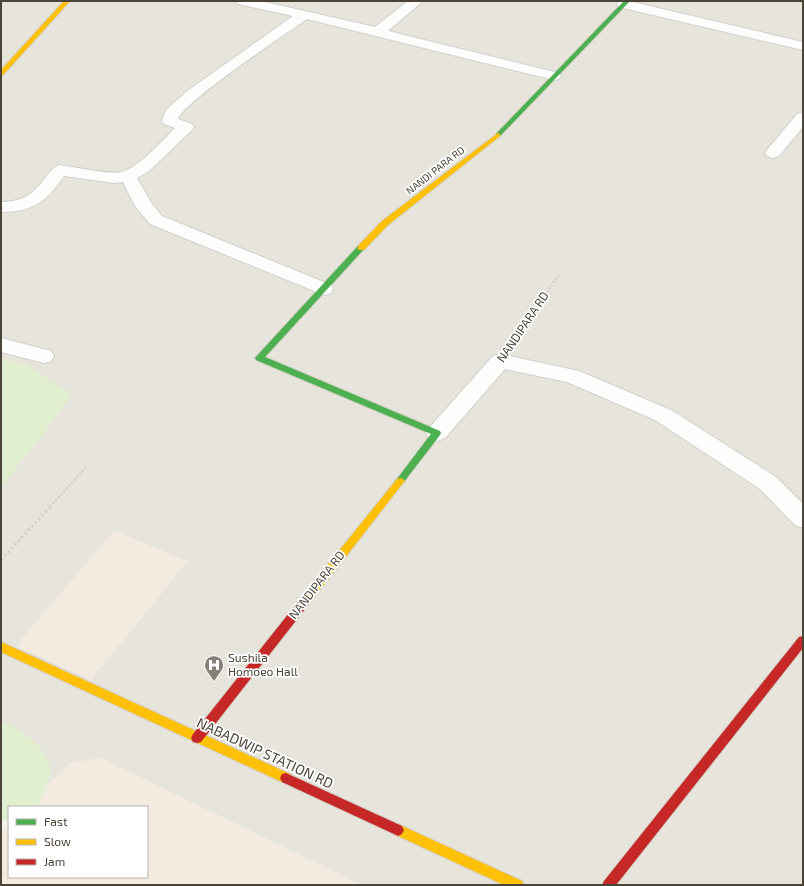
<svg xmlns="http://www.w3.org/2000/svg" width="804" height="886" viewBox="0 0 804 886" font-family="'Exo 2',sans-serif">
  <style>
    .residential { fill: #e7e4dc }
    .commercial { fill: #f3ebdf }
    .green { fill: #e1eecf }
    .lines { fill: none; stroke-linecap: round; stroke-linejoin: round }
    .street-casing { stroke: #d2d0cb; stroke-width: 2 }
    .fast-casing { stroke: #d3cfc5; stroke-width: 2 }
    .slow-casing { stroke: #d3cfc5; stroke-width: 2 }
    .jam-casing { stroke: #d3cfc5; stroke-width: 2 }
    .path-far1 { stroke: #d3d2cc; stroke-width: 2.5; stroke-dasharray: 2 2; stroke-linecap: butt }
    .path { stroke: #d3d2cc; stroke-width: 3; stroke-dasharray: 2.5 2.5; stroke-linecap: butt }
    .street { fill: #fdfdfc; fill-rule: evenodd }
    .fast { fill: #4caf50; fill-rule: evenodd }
    .slow { fill: #ffc107; fill-rule: evenodd }
    .jam { fill: #c62828; fill-rule: evenodd }
    .labels { text-anchor: middle; stroke-width: 3.5; stroke-linejoin: round; paint-order: stroke }
    .far-street-label { font-size: 10px; fill: #4b4439; stroke: #fff }
    .street-label { font-size: 12px; fill: #4b4439; stroke: #fff }
    .poi-label { font-size: 12px; fill: #4b4439; stroke: #fff; text-anchor: start }
    .near-street-label { font-size: 14px; fill: #4b4439; stroke: #fff }
  </style>
  <rect width="100%" height="100%" fill="#f4f2ee"/>
  <path class="residential" d="M1,1H803V885H211L147,807H9V815L1,822Z"/>
  <path class="commercial" d="M114,531L188,561L91,680L18,647L23,637Z
    M100,758L142,778L362,885H1V830L9,822V877H147V807H25L70,763Z"/>
  <path class="green" d="M1,358L28,366L72,394L38,441L3,484L1,485Z
    M1,722C21,727 52,751 50,773C49,784 42,796 38,806L35,807H9V820H1Z"/>
  <g class="lines">
    <g class="street-casing">
      <path id="street" d="M236,1H261L375,27L408,1H423L388,31L559,73L561,76L559,79L554,80L307,19C287,33 182,103 178,119L192,124L194,127L192,130L149,171L137,178L152,204L162,216L331,285L333,289L331,293L324,295L150,224L135,206L123,182L114,183L64,176C47,201 33,212 1,212V202C23,202 33,194 46,177C51,171 53,167 60,165C76,167 108,175 122,172C139,167 162,141 175,128L164,124L162,121L166,110L186,92L293,16L238,4Z
        M619,1H628L803,42V50L619,7L617,4Z
        M803,112V127L779,156L773,158L767,156L765,153L767,150L797,114Z
        M1,338L51,351L54,356L51,361L44,363L1,352Z
        M500,354L579,371L671,410L776,477L803,504V528L795,525L760,489L655,420L567,382L505,369L445,438L437,441L429,438L426,433L429,428L493,356Z"/>
    </g>
    <g class="fast-casing">
      <path id="fast" d="M624,1H630L500,136H496V134Z
        M358,246H364L365,248L265,357L440,431L441,433L440,435L403,483H397L395,481L397,479L431,434L256,360L255,358Z"/>
    </g>
    <g class="slow-casing">
      <path id="slow" d="M64,1H70L3,75L1,76V70Z
        M498,133L500,134V136L388,225L364,250H358V246L382,221Z
        M400,478L403,479L405,481L403,483L309,604L305,605L301,604L300,601L301,598L397,479Z
        M1,642L290,774L292,778L290,782L286,783L282,782L1,652Z
        M398,824L522,881L524,885H504L394,834L392,830L394,826Z"/>
    </g>
    <g class="jam-casing">
      <path id="jam" d="M305,597L309,598L310,601L309,604L201,742L197,743L193,742L191,738L193,734L301,598Z
        M803,636V648L616,885H602L604,881L799,637Z
        M286,773L402,826L404,830L402,834L398,836L394,834L282,782L280,778L282,774Z"/>
    </g>
    <path class="path-far1" d="M515,339L560,273
      M50,507L87,466"/>
    <path class="path" d="M1,560L51,506"/>
    <use href="#street" class="street"/>
    <use href="#fast" class="fast"/>
    <use href="#slow" class="slow"/>
    <use href="#jam" class="jam"/>
  </g>
  <defs>
    <g id="hospital-pin" transform="scale(1)"><path d="M0 17L-7.5 6A9.5 9.5 0 1 1 7.5 6Z" fill="#868178" stroke="#fff"/><path d="M-5-5h3v3.5h4V-5h3V5h-3V1.5h-4V5h-3Z" fill="#fff"/></g>
  </defs>
  <g fill-rule="evenodd">
    <use href="#hospital-pin" x="214" y="665"/>
  </g>
  <g class="labels">
    <g class="far-street-label">
      <text transform="translate(435 170) rotate(-38)" y="4">NANDI PARA RD</text>
    </g>
    <g class="street-label">
      <text transform="translate(523 327) rotate(-56)" y="4">NANDIPARA RD</text>
      <text transform="translate(317 585) rotate(-52)" y="4">NANDIPARA RD</text>
    </g>
    <g class="poi-label">
      <text x="228" y="662">Sushila<tspan x="228" dy="14">Homoeo Hall</tspan></text>
    </g>
    <g class="near-street-label">
      <text transform="translate(265 753) rotate(25)" y="5">NABADWIP STATION RD</text>
    </g>
  </g>
  <rect width="804" height="886" fill="none" stroke="#4b4439" stroke-width="4"/>
  <rect x="8" y="806" width="140" height="72" fill="#ffffff" stroke="#b7b4b0"/>
  <rect x="16" y="819" width="20" height="6" fill="#4caf50" stroke="#b7b4b0"/>
  <text x="44" y="826" font-size="12" fill="#4b4439">Fast</text>
  <rect x="16" y="839" width="20" height="6" fill="#ffc107" stroke="#b7b4b0"/>
  <text x="44" y="846" font-size="12" fill="#4b4439">Slow</text>
  <rect x="16" y="859" width="20" height="6" fill="#c62828" stroke="#b7b4b0"/>
  <text x="44" y="866" font-size="12" fill="#4b4439">Jam</text>
</svg>
